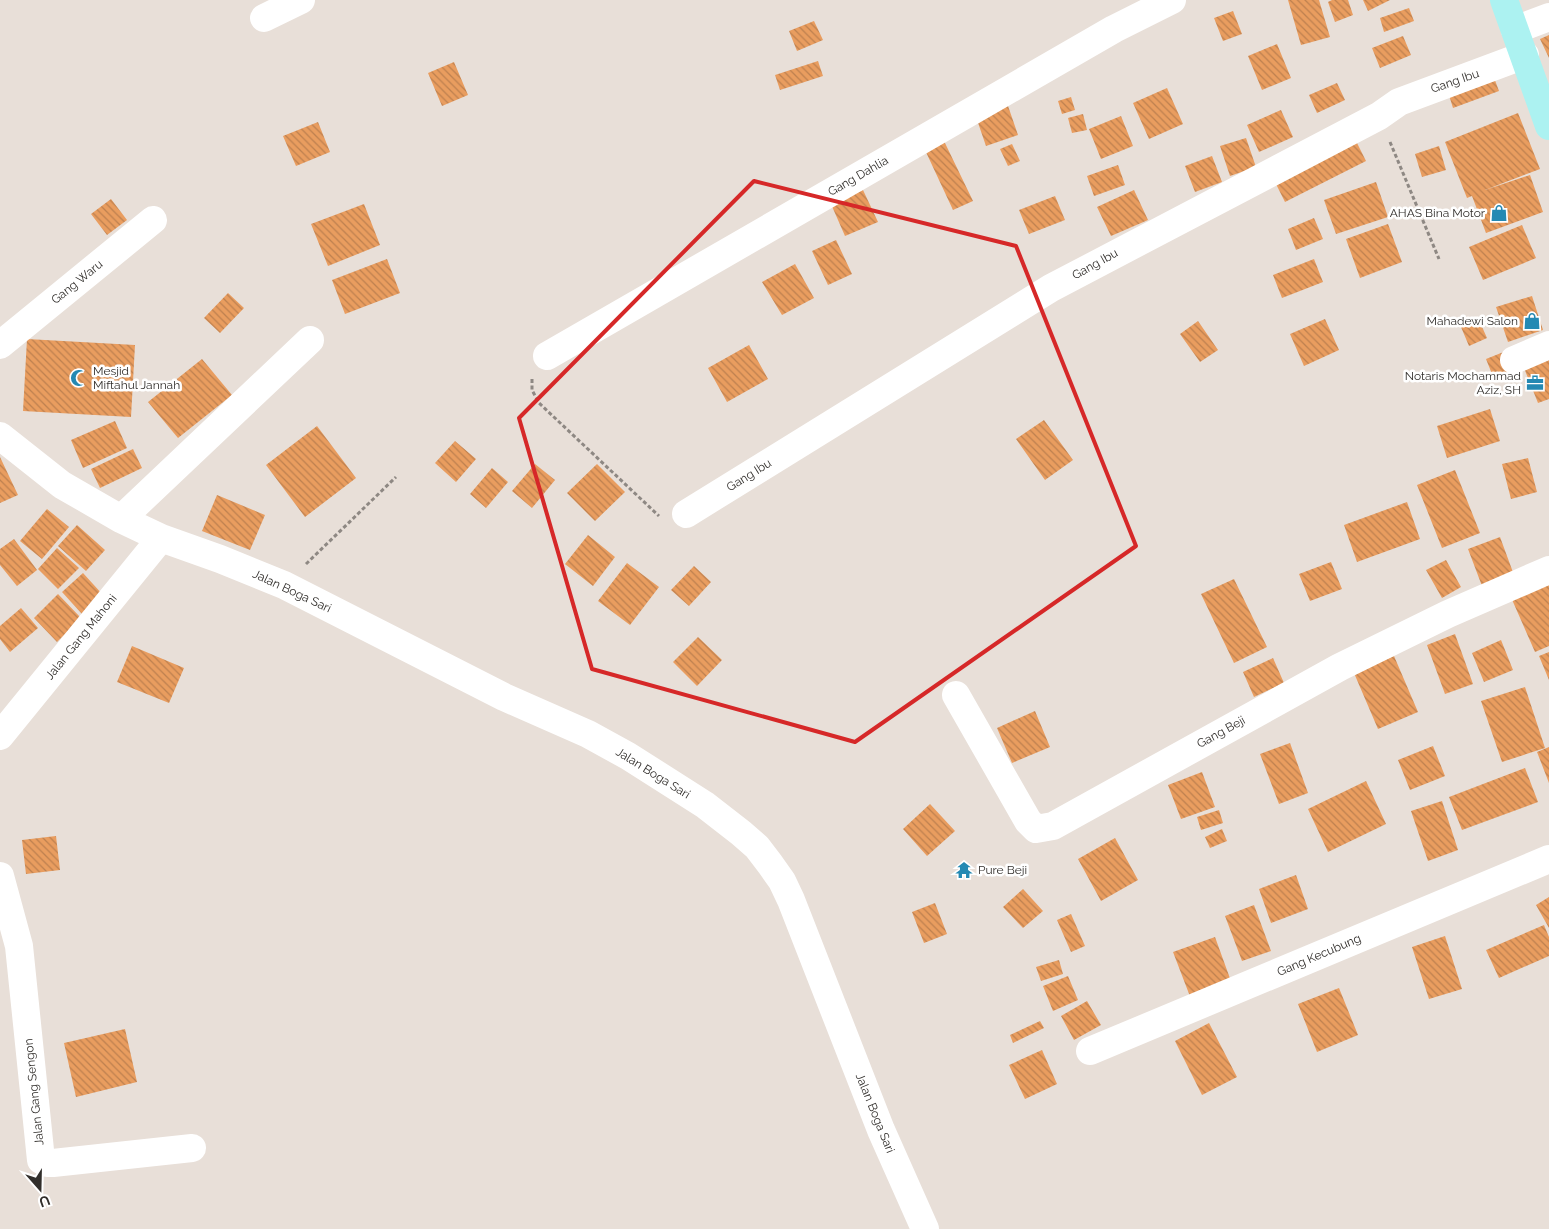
<svg xmlns="http://www.w3.org/2000/svg" width="1549" height="1229" viewBox="0 0 1549 1229" font-family="Raleway,sans-serif">
  <style>
    .building { fill: url(#building-back-hatch) }
    .lines { fill: none; stroke-linecap: round; stroke-linejoin: round }
    .path { stroke: #8e8883; stroke-width: 3; stroke-dasharray: 4 2.5; stroke-linecap: butt }
    .street { stroke: #fff; stroke-width: 28 }
    .primary { stroke: #acf2f1; stroke-width: 28 }
    .marked { fill: none; stroke: #d62828; stroke-width: 4; stroke-linejoin: round }
    .labels { text-anchor: middle; stroke-width: 5; stroke-linejoin: round; paint-order: stroke }
    .street-label { font-size: 12px; fill: #312e2b; stroke: #fff }
    .poi-label { font-size: 12px; fill: #312e2b; stroke: #fff; text-anchor: end }
  </style>
  <defs>
    <pattern id="building-back-hatch" width="6" height="6" patternUnits="userSpaceOnUse" patternTransform="scale(1.25)"><rect width="6" height="6" fill="#e99d5f"/><path d="M-1 5l2 2M0 0l6 6M5-1l2 2" fill="none" stroke="#bd804f"/></pattern>
  </defs>
  <rect width="100%" height="100%" fill="#e8dfd8"/>
  <path class="building" d="M1288,0H1319L1330,37L1301,45Z
    M1332,0H1348L1353,15L1335,22L1328,2Z
    M1363,0H1390L1368,11Z
    M1409,8L1414,21L1384,32L1380,18Z
    M1233,11L1242,34L1223,41L1214,18Z
    M814,21L823,40L797,51L789,31Z
    M1549,35V58L1540,39Z
    M1403,36L1411,55L1380,68L1372,48Z
    M1277,44L1291,78L1262,90L1248,56Z
    M818,61L823,76L780,90L775,75Z
    M454,62L468,95L442,106L428,73Z
    M1493,75L1499,91L1453,108L1448,92Z
    M1337,83L1345,100L1317,113L1309,95Z
    M1167,88L1183,124L1149,139L1133,103Z
    M1071,97L1075,110L1062,114L1058,101Z
    M1007,103L1018,135L986,146L975,114Z
    M1281,110L1293,137L1259,152L1247,125Z
    M1518,113L1540,169L1485,190L1530,175L1543,212L1486,233L1472,196L1467,198L1445,142Z
    M1083,114L1087,130L1072,133L1068,118Z
    M1121,116L1133,146L1101,159L1089,129Z
    M318,122L330,152L296,166L283,136Z
    M1352,133L1366,161L1285,202L1271,174Z
    M1246,138L1256,167L1230,176L1220,146Z
    M944,141L973,201L953,210L925,150Z
    M1012,144L1020,161L1008,166L1000,149Z
    M1439,146L1446,170L1422,177L1415,154Z
    M1212,156L1222,182L1195,192L1185,166Z
    M1118,165L1125,185L1094,196L1087,176Z
    M1376,182L1388,217L1336,234L1324,200Z
    M863,190L878,222L845,236L831,204Z
    M1134,190L1148,220L1111,236L1097,207Z
    M1055,196L1065,220L1029,234L1019,210Z
    M111,199L127,220L107,235L91,214Z
    M364,204L380,245L328,266L311,224Z
    M1314,218L1323,239L1296,250L1288,229Z
    M1388,224L1402,262L1360,278L1346,239Z
    M1522,225L1536,258L1483,280L1469,247Z
    M836,240L852,274L828,285L812,251Z
    M387,259L400,293L345,314L332,280Z
    M1314,259L1323,282L1282,298L1273,275Z
    M795,264L814,298L782,315L762,282Z
    M228,293L244,308L220,333L204,318Z
    M1532,296L1543,330L1508,342L1496,307Z
    M1325,319L1339,350L1304,366L1290,334Z
    M1479,320L1487,338L1469,346L1461,327Z
    M1198,321L1218,350L1200,362L1180,334Z
    M27,339L135,345L131,417L23,411Z
    M749,345L768,379L727,402L708,368Z
    M1506,351L1514,370L1494,379L1486,359Z
    M1549,358V399L1538,403L1524,368Z
    M202,359L232,395L178,438L148,402Z
    M1490,409L1500,441L1447,458L1437,426Z
    M1044,420L1073,460L1045,480L1016,439Z
    M115,421L127,448L83,468L71,440Z
    M317,426L356,478L305,517L266,465Z
    M455,441L476,459L456,482L435,463Z
    M133,449L142,468L100,488L91,469Z
    M0,457L18,495L0,503Z
    M1528,458L1537,492L1511,499L1502,464Z
    M535,464L555,480L532,508L512,491Z
    M597,464L625,492L595,521L567,493Z
    M492,468L508,482L486,508L470,494Z
    M1455,470L1480,533L1442,548L1417,485Z
    M217,495L265,515L250,550L202,531Z
    M1407,502L1420,539L1357,562L1344,525Z
    M47,509L69,527L42,559L20,541Z
    M77,525L105,550L86,571L58,546Z
    M588,535L615,557L593,586L565,564Z
    M1500,537L1514,575L1482,586L1468,549Z
    M14,539L37,570L17,586L0,565V549Z
    M57,548L79,568L58,589L38,569Z
    M1446,560L1461,587L1442,598L1426,570Z
    M1331,562L1342,589L1310,601L1299,574Z
    M627,563L659,587L630,625L598,601Z
    M694,566L711,582L689,606L671,590Z
    M83,573L103,595L82,614L62,592Z
    M1234,579L1267,647L1234,663L1201,594Z
    M1546,579L1549,586V646L1535,652L1510,595Z
    M58,594L81,618L57,642L34,618Z
    M21,608L38,628L10,652L0,639V626Z
    M1455,634L1473,684L1445,694L1427,645Z
    M698,637L722,660L697,686L673,662Z
    M1501,640L1513,670L1484,682L1472,653Z
    M132,646L184,668L169,703L117,682Z
    M1549,652V680L1539,656Z
    M1394,656L1418,712L1378,729L1354,673Z
    M1273,658L1284,683L1254,697L1243,672Z
    M1525,687L1545,748L1502,762L1481,701Z
    M1035,711L1050,747L1012,763L997,728Z
    M1290,743L1308,793L1279,804L1260,754Z
    M1433,746L1445,776L1410,790L1398,760Z
    M1549,747V783L1537,752Z
    M1525,768L1538,802L1462,830L1449,797Z
    M1202,772L1215,807L1181,819L1168,785Z
    M1366,781L1386,824L1328,852L1308,809Z
    M1442,801L1458,850L1428,861L1411,811Z
    M930,804L955,831L927,856L903,829Z
    M1219,810L1223,823L1201,830L1197,817Z
    M1222,829L1227,841L1210,848L1205,837Z
    M56,836L60,870L26,874L22,840Z
    M1115,838L1138,880L1101,901L1078,859Z
    M1296,875L1308,909L1271,923L1259,889Z
    M1023,889L1043,911L1023,928L1003,907Z
    M1549,897V928L1536,905Z
    M935,903L947,934L924,943L912,912Z
    M1254,905L1271,951L1242,961L1225,916Z
    M1071,914L1085,946L1071,952L1057,920Z
    M1544,925L1549,937V956L1499,978L1486,950Z
    M1445,936L1462,989L1429,999L1412,947Z
    M1215,937L1232,984L1191,999L1173,952Z
    M1059,960L1063,974L1041,981L1036,967Z
    M1068,976L1078,1000L1053,1011L1043,986Z
    M1339,988L1358,1035L1317,1052L1298,1004Z
    M1087,1001L1101,1025L1074,1040L1061,1016Z
    M1040,1021L1044,1028L1013,1043L1010,1035Z
    M1209,1023L1237,1077L1202,1095L1175,1041Z
    M125,1029L137,1082L76,1097L64,1043Z
    M1042,1050L1057,1084L1025,1099L1009,1065Z"/>
  <g class="lines">
    <path class="path" d="M1390,142L1439,259
      M532,379V390L539,403L659,516
      M306,564L396,477"/>
    <path class="street" d="M264,18L301,0
      M1515,30L1549,17
      M0,345L153,220
      M547,356L1114,29L1172,0
      M1514,360L1549,345
      M0,436L62,485L121,519L161,538L220,559L284,585L504,697L588,734L628,756L705,805L741,833L757,847L770,864L782,881L791,900L881,1130L925,1229
      M686,514L1051,288L1379,116L1399,102L1525,55
      M121,519L310,340
      M956,695L1028,821L1036,829L1053,826L1340,667L1448,614L1549,570
      M0,736L161,538
      M0,876L19,946L41,1160L47,1163H53L192,1148
      M1090,1051L1549,859"/>
    <path class="primary" d="M1504,0L1549,126"/>
  </g>
  <path class="marked" d="M754,181L1016,246L1136,546L855,742L592,669L519,418Z"/>
  <defs>
    <g id="shop-bare" transform="scale(1.35)"><path d="M-5-2.5h2.3a2.7 3.5 0 0 1 5.4 0H5L5.5 6h-11ZM-1.5-2.5h3a1.5 2.3 0 0 0-3 0Z" fill="#2489b3" stroke="#fff" stroke-width="2.5" paint-order="stroke"/></g>
    <g id="mosque-bare" transform="scale(1.35)"><path d="M3.5-4.9A6 6 0 1 0 3.5 4.9A5 5 0 1 1 3.5-4.9Z" fill="#2489b3" stroke="#fff" stroke-width="2.5" paint-order="stroke"/></g>
    <g id="office-bare" transform="scale(1.35)"><path d="M-6-3h4V-5.5h4V-3h4V5H-6ZM-1-4.5V-3h2v-1.5ZM-6 0V1H6V0Z" fill="#2489b3" stroke="#fff" stroke-width="2.5" paint-order="stroke"/></g>
    <g id="temple-bare" transform="scale(1.35)"><path d="M0-6L5-2H3V0L6.5 2.5H4V6H1.5V3h-3V6H-4V2.5H-6.5L-3 0V-2H-5Z" fill="#2489b3" stroke="#fff" stroke-width="2.5" paint-order="stroke"/></g>
  </defs>
  <g fill-rule="evenodd">
    <use href="#shop-bare" x="1499" y="213"/>
    <use href="#shop-bare" x="1532" y="321"/>
    <use href="#mosque-bare" x="79" y="378"/>
    <use href="#office-bare" x="1535" y="383"/>
    <use href="#temple-bare" x="964" y="870"/>
  </g>
  <g class="labels">
    <g class="street-label">
      <text transform="translate(1455 81) rotate(-19)" y="4">Gang Ibu</text>
      <text transform="translate(858 176) rotate(-30)" y="4">Gang Dahlia</text>
      <text transform="translate(1095 264) rotate(-29)" y="4">Gang Ibu</text>
      <text transform="translate(77 282) rotate(-39)" y="4">Gang Waru</text>
      <text transform="translate(749 475) rotate(-32)" y="4">Gang Ibu</text>
      <text transform="translate(292 591) rotate(25)" y="4">Jalan Boga Sari</text>
      <text transform="translate(81 637) rotate(-51)" y="4">Jalan Gang Mahoni</text>
      <text transform="translate(1221 732) rotate(-29)" y="4">Gang Beji</text>
      <text transform="translate(653 773) rotate(32)" y="4">Jalan Boga Sari</text>
      <text transform="translate(1319 955) rotate(-23)" y="4">Gang Kecubung</text>
      <text transform="translate(34 1092) rotate(-96)" y="4">Jalan Gang Sengon</text>
      <text transform="translate(875 1113) rotate(68)" y="4">Jalan Boga Sari</text>
    </g>
    <g class="poi-label">
      <text x="1485" y="217">AHAS Bina Motor</text>
      <text x="1518" y="325">Mahadewi Salon</text>
      <text x="93" y="375" text-anchor="start">Mesjid<tspan x="93" dy="14">Miftahul Jannah</tspan></text>
      <text x="1521" y="380">Notaris Mochammad<tspan x="1521" dy="14">Aziz, SH</tspan></text>
      <text x="978" y="874" text-anchor="start">Pure Beji</text>
    </g>
  </g>
  <g transform="translate(40 1189) rotate(160)" stroke="#ffffff" stroke-width="4" paint-order="stroke">
  <path d="M0-4L9 19L0 12L-9 19Z" fill="#312e2b"/>
  <text y="-8" font-size="14" font-weight="bold" text-anchor="middle" fill="#312e2b">U</text>
  </g>
</svg>
